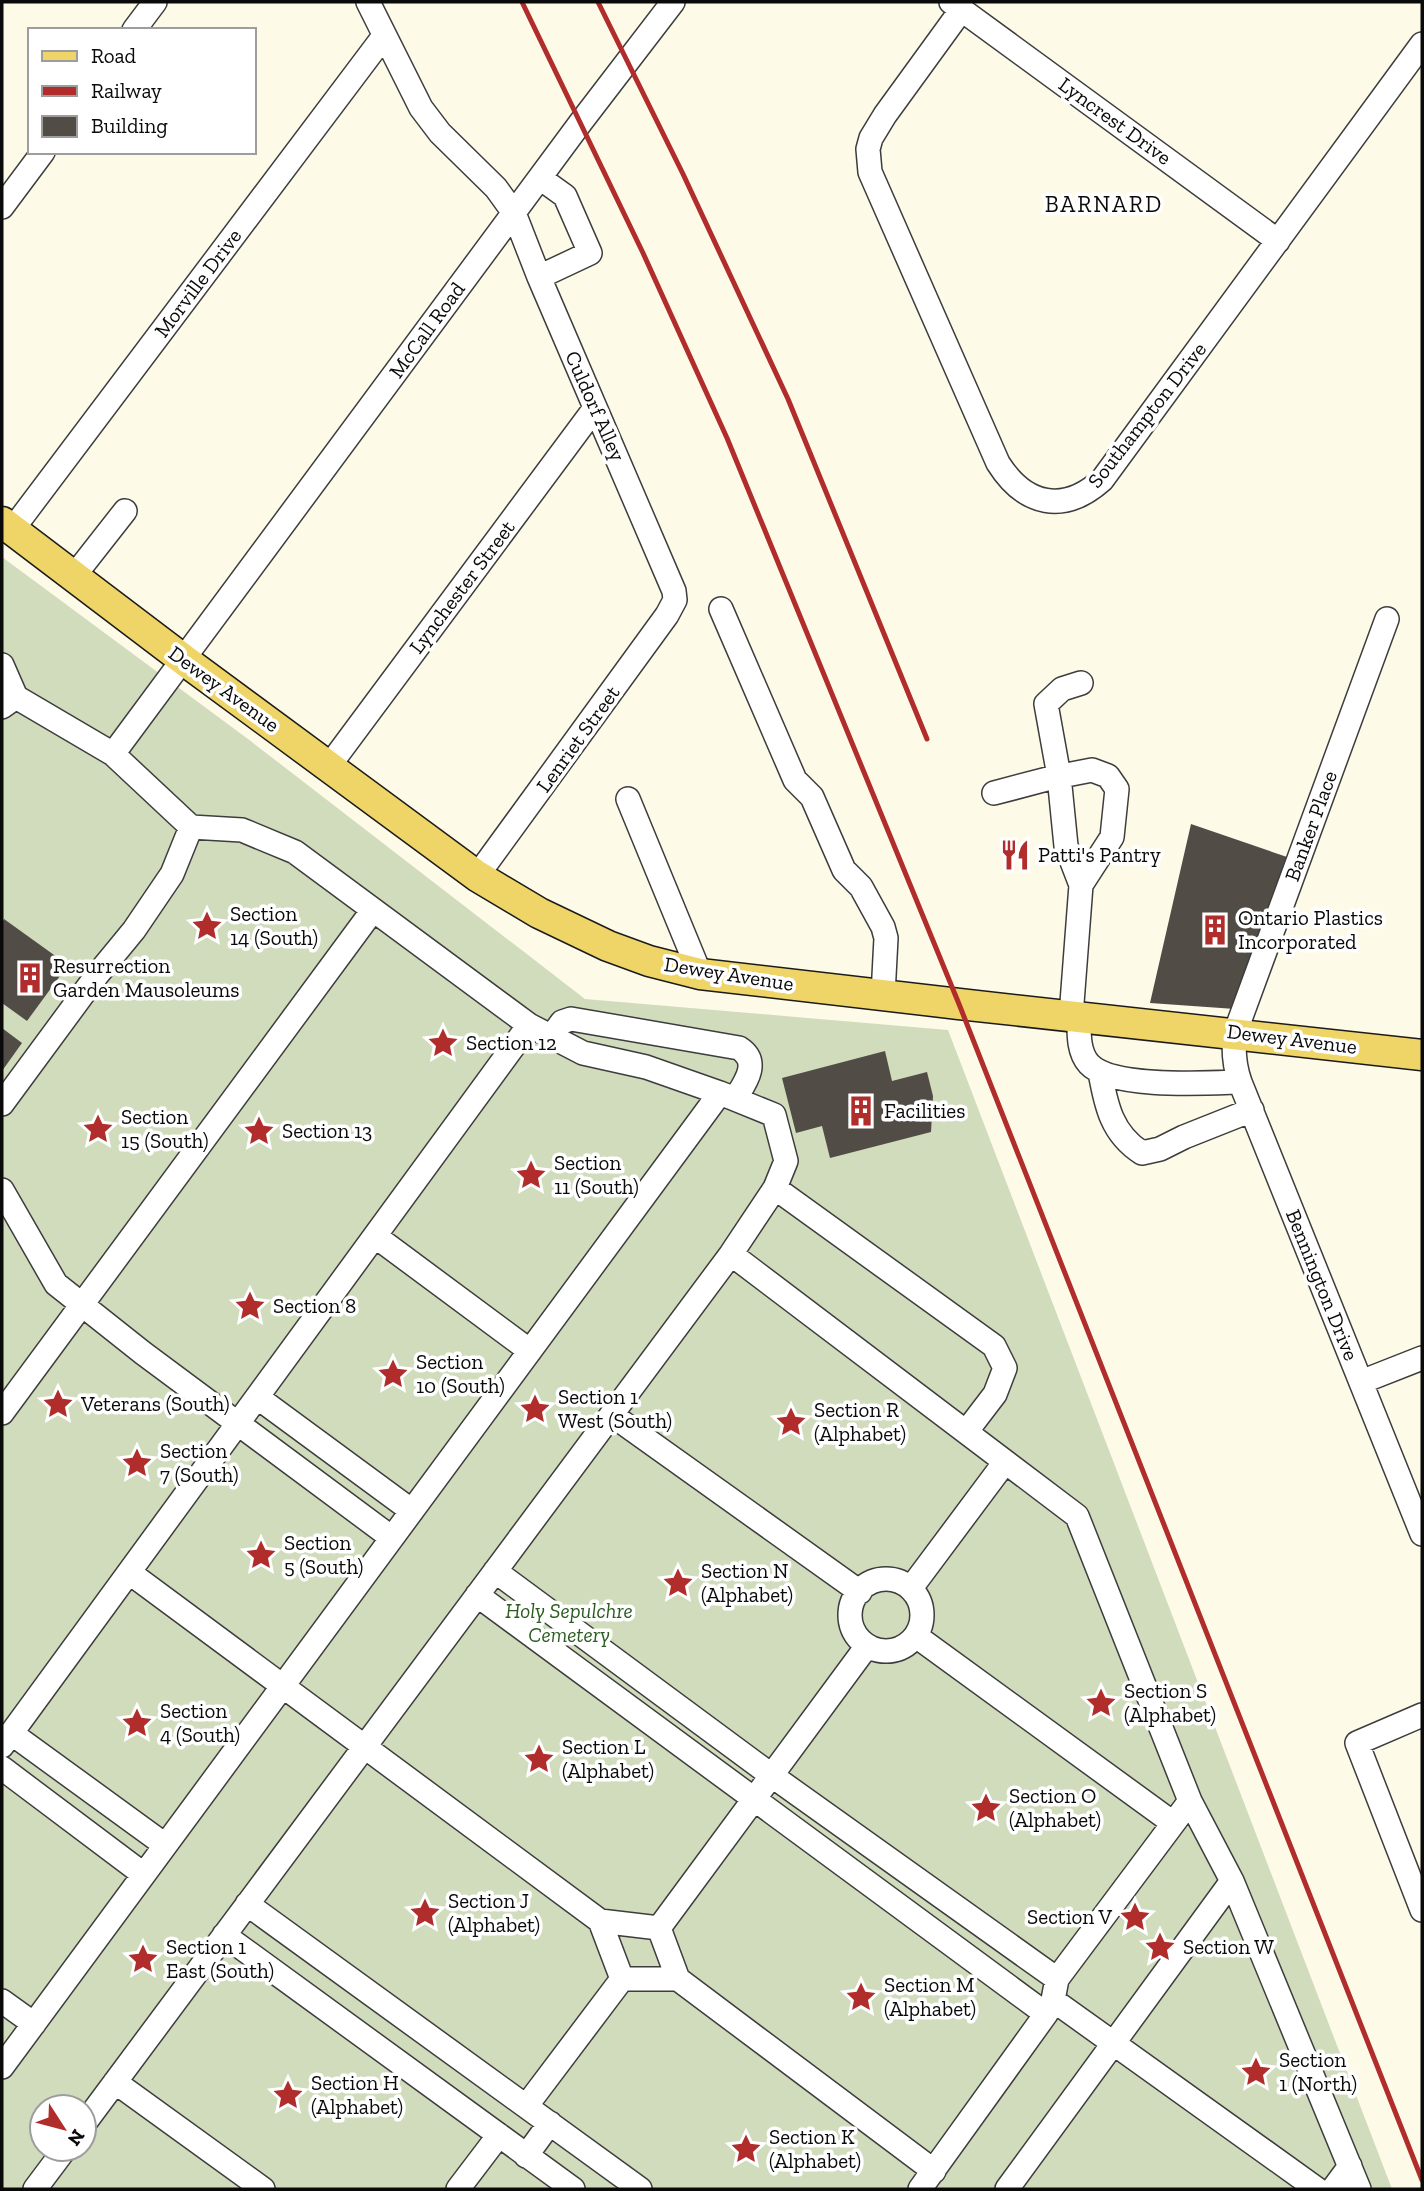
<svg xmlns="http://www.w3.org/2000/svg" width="1424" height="2191" viewBox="0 0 1424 2191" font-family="'Zilla Slab',serif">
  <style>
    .cemetery { fill: #d1dcbd; fill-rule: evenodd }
    .building { fill: #524c47 }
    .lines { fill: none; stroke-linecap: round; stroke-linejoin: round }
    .minor-casing { stroke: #3d3d3d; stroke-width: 26 }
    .major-casing { stroke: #1b1b1b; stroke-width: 33 }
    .minor { stroke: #fff; stroke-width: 23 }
    .major { stroke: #efd567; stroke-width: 30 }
    .rail { stroke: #b02d2c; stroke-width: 5 }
    .labels { text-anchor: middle; stroke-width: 7; stroke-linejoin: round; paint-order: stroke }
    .street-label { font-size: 21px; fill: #0a0a0a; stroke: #fff }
    .poi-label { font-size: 21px; fill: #0a0a0a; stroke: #fff; text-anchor: start }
    .park-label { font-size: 21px; font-style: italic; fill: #2a5c20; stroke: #fff }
    .neighbourhood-label { font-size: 23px; letter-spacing: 2px; fill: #0a0a0a; stroke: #fff }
  </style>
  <rect width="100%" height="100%" fill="#fefae8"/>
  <path class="cemetery" d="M2,557L248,739L585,999L948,1030L1392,2189H2ZM42,2107H84V2149H42Z"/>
  <path class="building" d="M1191,824L1290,858L1235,1009L1150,1003Z
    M4,919L68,965L27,1021L2,1003V923Z
    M2,1028L22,1043L2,1071Z
    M885,1051L892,1081L927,1072L933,1096L931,1132L830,1158L822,1126L796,1133L782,1078Z"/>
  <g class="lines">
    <g class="minor-casing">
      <path id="minor" d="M368,2L421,108L440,133L496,188L514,213L539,277L674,591L675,600L667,615L477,876
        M951,2L1278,241
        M962,9L885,115L871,138L868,149L870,172L998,463C1025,506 1064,514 1102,480L1422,44
        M134,30L155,2
        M2,207L43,152
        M539,277L590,253L565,196L540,178
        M12,530L384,36
        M74,576L125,511
        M721,609L795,780L812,797L844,870L861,887L883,927L886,938L883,995
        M1387,619L1235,1033C1233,1050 1234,1065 1240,1082L1422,1534
        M2,665L16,697
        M2,707L16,697L113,754
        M329,766L595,408
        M994,793L1051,778L1092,770L1108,776L1117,789L1112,837L1081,885L1071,1016
        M628,799L700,974
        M1081,885L1066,846L1059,776L1046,704L1062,689L1081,683
        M1079,1017C1079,1033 1078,1052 1089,1064C1112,1089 1207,1083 1240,1082
        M551,1037L562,1022L571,1019L739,1048C761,1062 745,1083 735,1099
        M1100,1072C1106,1106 1112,1134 1142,1153L1160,1149L1184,1137L1252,1110
        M2,1104L97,975L134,930L172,874L191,827
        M775,1188L994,1346L1005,1368L995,1394L966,1432
        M2,1190L56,1284L143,1353L392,1538
        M375,1236L530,1351
        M731,1254L1077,1516L1190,1801L1232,1881L1359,2189
        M1361,1382L1422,1358
        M257,1397L412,1511
        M2,1413L373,910
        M612,1415L860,1592
        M495,1571L771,1775L1057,1979
        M130,1573L600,1921
        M850 1615a36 36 0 1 1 72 0a36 36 0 1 1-72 0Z
        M911,1588L1005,1462
        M477,1595L1046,2014
        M916,1636L1173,1823
        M1422,1715L1357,1743L1422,1910
        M11,1733L165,1845
        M2,1746L529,1025
        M2,1768L143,1874
        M247,1904L640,2189
        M600,1921L659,1928L678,1979H622Z
        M659,1928L867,1646
        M224,1935L573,2189
        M678,1979L934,2171
        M1053,2000L1317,2189
        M2,2001L34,2024
        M2,2067L720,1093
        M115,2082L263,2189
        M527,2105L622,1979
        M84,2124L731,1254L775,1188L786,1161L774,1115L720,1093L646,1067L583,1053L529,1025L295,852L242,830L191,827L113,754L581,122L673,2
        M526,2156L550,2123
        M35,2189L65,2149
        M458,2189L499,2135
        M920,2189L1046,2014L1053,2000L1057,1979L1190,1801
        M1007,2189L1232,1881
        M1333,2189L1350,2166"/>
    </g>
    <g class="major-casing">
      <path id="major" d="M2,522L184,660L477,876L539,913L608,946L649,961L700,974L959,1004L1422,1055"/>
    </g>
    <use href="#minor" class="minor"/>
    <use href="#major" class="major"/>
    <path class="rail" d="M522,2L643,253L727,438L959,1004L1422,2180
      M598,2L683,174L788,399L927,739"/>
  </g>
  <defs>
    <g id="restaurant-bare" transform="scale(2.415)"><path d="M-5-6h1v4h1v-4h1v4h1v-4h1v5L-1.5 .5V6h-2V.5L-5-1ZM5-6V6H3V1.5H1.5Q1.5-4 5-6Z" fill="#b02d2c" stroke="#fff" stroke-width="2.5" paint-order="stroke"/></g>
    <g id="sight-bare" transform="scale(2.415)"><path d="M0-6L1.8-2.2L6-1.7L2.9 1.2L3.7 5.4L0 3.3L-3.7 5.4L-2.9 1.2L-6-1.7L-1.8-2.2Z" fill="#b02d2c" stroke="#fff" stroke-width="2.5" paint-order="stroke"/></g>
    <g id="building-bare" transform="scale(2.415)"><path d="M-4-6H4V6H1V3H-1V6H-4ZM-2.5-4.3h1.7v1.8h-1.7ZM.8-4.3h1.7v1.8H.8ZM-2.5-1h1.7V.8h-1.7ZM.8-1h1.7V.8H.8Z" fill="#b02d2c" stroke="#fff" stroke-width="2.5" paint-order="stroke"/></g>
  </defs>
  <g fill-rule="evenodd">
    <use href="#restaurant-bare" x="1015" y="855"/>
    <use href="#sight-bare" x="207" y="926"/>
    <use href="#building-bare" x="1215" y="930"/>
    <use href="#building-bare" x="30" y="978"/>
    <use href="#sight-bare" x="443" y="1043"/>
    <use href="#building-bare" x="861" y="1111"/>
    <use href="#sight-bare" x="98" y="1129"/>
    <use href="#sight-bare" x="259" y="1131"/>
    <use href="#sight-bare" x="531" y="1175"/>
    <use href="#sight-bare" x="250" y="1306"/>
    <use href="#sight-bare" x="393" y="1374"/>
    <use href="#sight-bare" x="58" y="1404"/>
    <use href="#sight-bare" x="535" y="1409"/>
    <use href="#sight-bare" x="791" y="1422"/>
    <use href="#sight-bare" x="137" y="1463"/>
    <use href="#sight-bare" x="261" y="1555"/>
    <use href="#sight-bare" x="678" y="1583"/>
    <use href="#sight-bare" x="1101" y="1703"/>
    <use href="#sight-bare" x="137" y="1723"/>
    <use href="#sight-bare" x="539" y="1759"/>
    <use href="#sight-bare" x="986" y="1808"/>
    <use href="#sight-bare" x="425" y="1913"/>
    <use href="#sight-bare" x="1135" y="1917"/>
    <use href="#sight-bare" x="1160" y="1947"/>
    <use href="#sight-bare" x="143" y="1959"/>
    <use href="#sight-bare" x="861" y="1997"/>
    <use href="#sight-bare" x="1256" y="2072"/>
    <use href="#sight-bare" x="288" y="2095"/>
    <use href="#sight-bare" x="746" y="2149"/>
  </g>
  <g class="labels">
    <g class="street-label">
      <text transform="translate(1115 121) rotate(36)" y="7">Lyncrest Drive</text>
      <text transform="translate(198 283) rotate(-53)" y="7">Morville Drive</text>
      <text transform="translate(427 330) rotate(-54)" y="7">McCall Road</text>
      <text transform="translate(595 406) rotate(66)" y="7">Culdorf Alley</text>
      <text transform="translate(1147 415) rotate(-52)" y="7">Southampton Drive</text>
      <text transform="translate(462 587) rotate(-53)" y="7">Lynchester Street</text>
      <text transform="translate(224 689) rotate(36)" y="7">Dewey Avenue</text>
      <text transform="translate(578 739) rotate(-54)" y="7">Lenriet Street</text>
      <text transform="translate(1311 826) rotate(-70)" y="7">Banker Place</text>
      <text transform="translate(729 974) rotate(9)" y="7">Dewey Avenue</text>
      <text transform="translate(1292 1039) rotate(7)" y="7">Dewey Avenue</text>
      <text transform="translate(1322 1285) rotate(68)" y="7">Bennington Drive</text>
    </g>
    <g class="poi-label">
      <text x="1038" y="862">Patti's Pantry</text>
      <text x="230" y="921">Section<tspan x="230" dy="24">14 (South)</tspan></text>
      <text x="1238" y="925">Ontario Plastics<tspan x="1238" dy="24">Incorporated</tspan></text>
      <text x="53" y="973">Resurrection<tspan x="53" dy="24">Garden Mausoleums</tspan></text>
      <text x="466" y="1050">Section 12</text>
      <text x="884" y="1118">Facilities</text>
      <text x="121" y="1124">Section<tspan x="121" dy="24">15 (South)</tspan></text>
      <text x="282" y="1138">Section 13</text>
      <text x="554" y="1170">Section<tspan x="554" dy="24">11 (South)</tspan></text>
      <text x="273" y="1313">Section 8</text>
      <text x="416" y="1369">Section<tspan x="416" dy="24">10 (South)</tspan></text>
      <text x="558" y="1404">Section 1<tspan x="558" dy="24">West (South)</tspan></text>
      <text x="81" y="1411">Veterans (South)</text>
      <text x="814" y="1417">Section R<tspan x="814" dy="24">(Alphabet)</tspan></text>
      <text x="160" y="1458">Section<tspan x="160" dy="24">7 (South)</tspan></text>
      <text x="284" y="1550">Section<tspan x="284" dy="24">5 (South)</tspan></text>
      <text x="701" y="1578">Section N<tspan x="701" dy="24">(Alphabet)</tspan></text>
      <text x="1124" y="1698">Section S<tspan x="1124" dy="24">(Alphabet)</tspan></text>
      <text x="160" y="1718">Section<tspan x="160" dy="24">4 (South)</tspan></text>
      <text x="562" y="1754">Section L<tspan x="562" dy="24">(Alphabet)</tspan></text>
      <text x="1009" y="1803">Section O<tspan x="1009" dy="24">(Alphabet)</tspan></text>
      <text x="448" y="1908">Section J<tspan x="448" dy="24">(Alphabet)</tspan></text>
      <text x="1112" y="1924" text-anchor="end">Section V</text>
      <text x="166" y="1954">Section 1<tspan x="166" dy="24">East (South)</tspan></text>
      <text x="1183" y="1954">Section W</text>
      <text x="884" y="1992">Section M<tspan x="884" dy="24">(Alphabet)</tspan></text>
      <text x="1279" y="2067">Section<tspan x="1279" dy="24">1 (North)</tspan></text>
      <text x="311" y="2090">Section H<tspan x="311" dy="24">(Alphabet)</tspan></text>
      <text x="769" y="2144">Section K<tspan x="769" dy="24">(Alphabet)</tspan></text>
    </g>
    <g class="park-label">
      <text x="569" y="1618">Holy Sepulchre<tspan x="569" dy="24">Cemetery</tspan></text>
    </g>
    <g class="neighbourhood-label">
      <text x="1104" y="212">BARNARD</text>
    </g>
  </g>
  <rect width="1424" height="2191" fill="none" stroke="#0a0a0a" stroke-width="7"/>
  <rect x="28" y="28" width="228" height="126" fill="#ffffff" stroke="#9d9d9d" stroke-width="2"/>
  <rect x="42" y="51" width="35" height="10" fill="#efd567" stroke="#9d9d9d" stroke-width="2"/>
  <text x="91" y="63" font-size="21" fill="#0a0a0a">Road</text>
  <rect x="42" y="86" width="35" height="10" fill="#b02d2c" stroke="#9d9d9d" stroke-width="2"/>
  <text x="91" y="98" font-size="21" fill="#0a0a0a">Railway</text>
  <rect x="42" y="116" width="35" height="21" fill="#524c47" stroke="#9d9d9d" stroke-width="2"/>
  <text x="91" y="133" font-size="21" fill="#0a0a0a">Building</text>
  <g transform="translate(63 2128) rotate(126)"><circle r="33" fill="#ffffff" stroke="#9d9d9d" stroke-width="2"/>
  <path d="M0-5L12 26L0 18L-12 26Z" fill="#b02d2c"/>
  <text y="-10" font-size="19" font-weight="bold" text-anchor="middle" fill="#0a0a0a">N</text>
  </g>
</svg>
